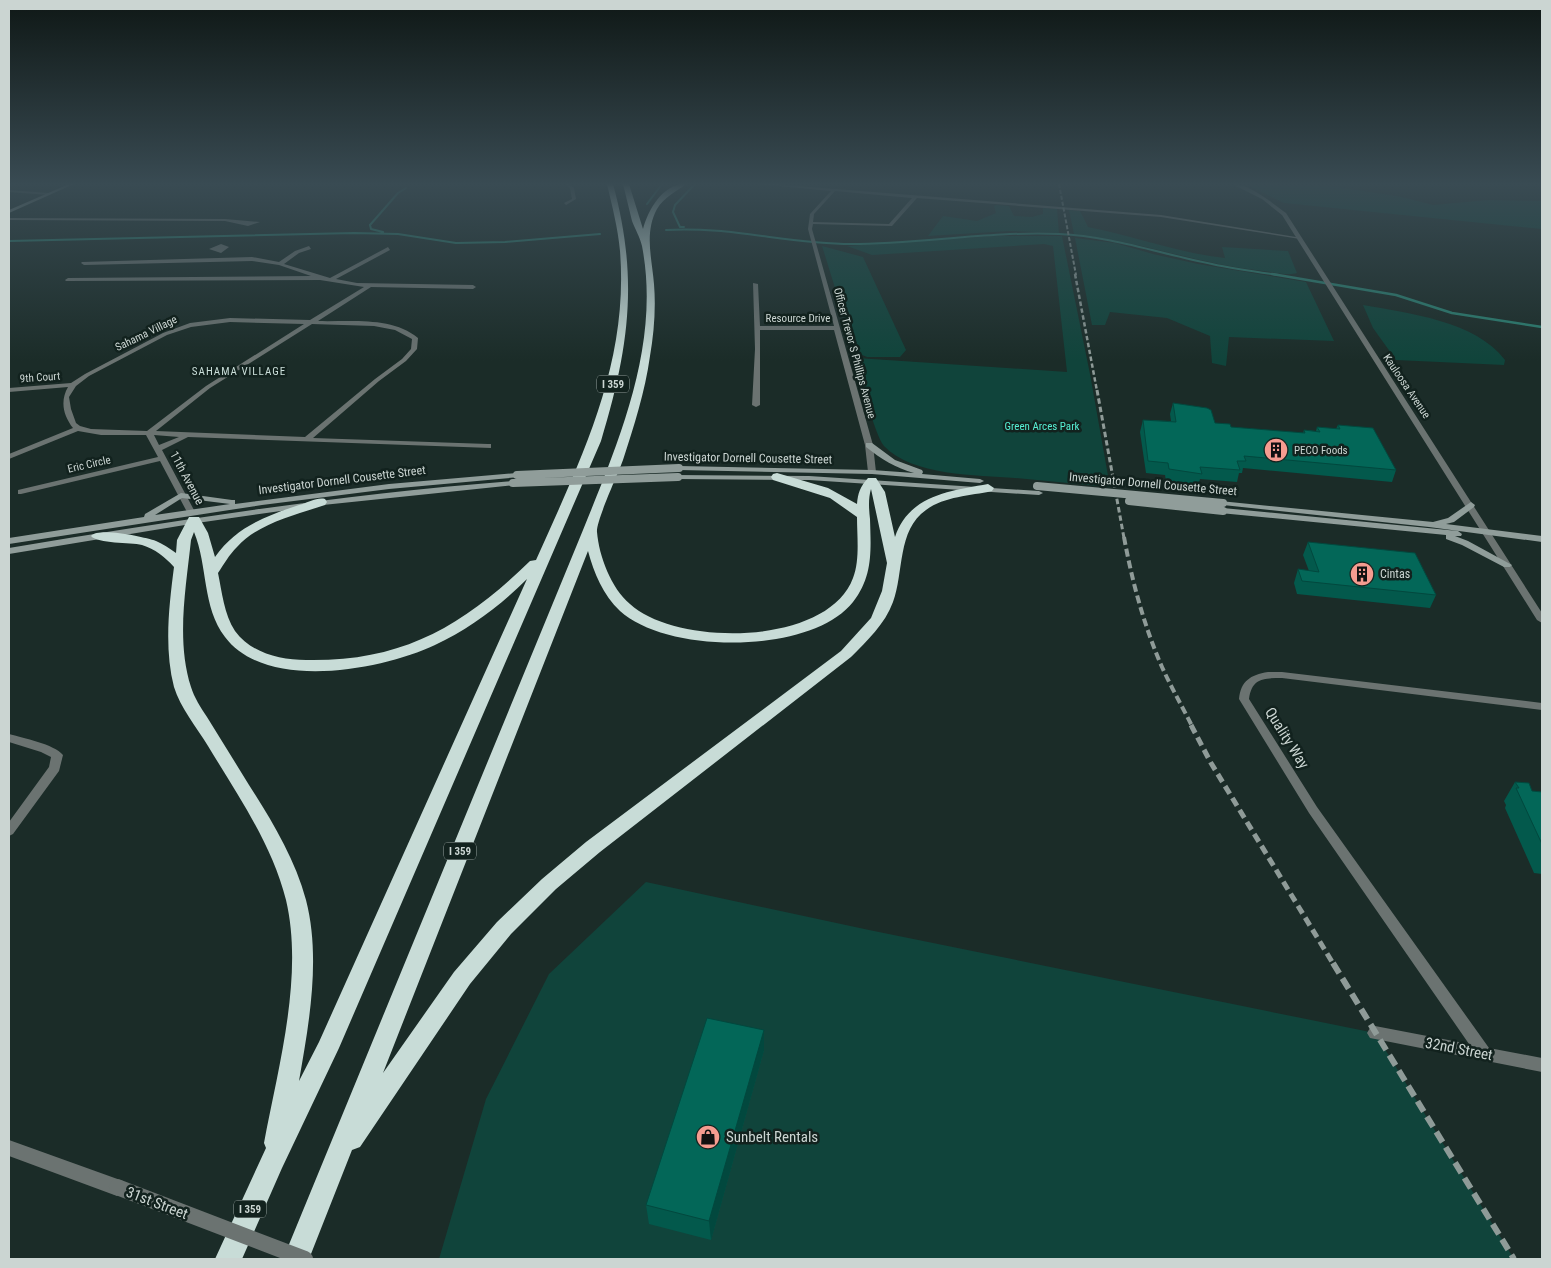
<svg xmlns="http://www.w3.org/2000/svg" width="1551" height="1268" viewBox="0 0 1551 1268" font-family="'Roboto Condensed',sans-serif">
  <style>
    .green { fill: #10443b }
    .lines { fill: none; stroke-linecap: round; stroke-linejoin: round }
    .stream-far1 { stroke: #2b7f70; stroke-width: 2 }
    .stream { stroke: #2b7f70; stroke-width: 2.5 }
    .minor { fill: #6b7371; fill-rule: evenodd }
    .tertiary { fill: #6b7371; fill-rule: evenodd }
    .secondary { fill: #909d9a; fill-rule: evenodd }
    .motorway { fill: #c8dcd7; fill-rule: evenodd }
    .rail-far5 { stroke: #8f9b98; stroke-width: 2; stroke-dasharray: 4 2; stroke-linecap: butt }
    .rail-far4 { stroke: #8f9b98; stroke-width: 2.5; stroke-dasharray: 4.5 2.5; stroke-linecap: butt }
    .rail-far3 { stroke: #8f9b98; stroke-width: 3; stroke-dasharray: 5.5 3; stroke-linecap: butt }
    .rail-far2 { stroke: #8f9b98; stroke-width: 4; stroke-dasharray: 8 4; stroke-linecap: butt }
    .rail-far1 { stroke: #8f9b98; stroke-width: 5; stroke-dasharray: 9 5; stroke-linecap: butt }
    .rail { stroke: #8f9b98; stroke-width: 6; stroke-dasharray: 12 6; stroke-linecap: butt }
    .tertiary-bridge { stroke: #6b7371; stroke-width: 16 }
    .secondary-bridge { stroke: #909d9a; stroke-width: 8 }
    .wall { fill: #03594c }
    .shaded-wall { fill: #02483e }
    .building { fill: #036758; stroke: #02483e }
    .labels { text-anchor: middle; stroke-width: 5; stroke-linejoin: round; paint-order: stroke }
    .far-street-label { font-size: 11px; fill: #cbd5d2; stroke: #12221e }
    .far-neighbourhood-label { font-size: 11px; letter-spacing: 1px; fill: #cbdfda; stroke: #12221e }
    .shield { fill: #12221e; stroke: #949f9c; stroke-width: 1 }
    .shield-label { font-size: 11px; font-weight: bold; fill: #cbd5d2 }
    .far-park-label { font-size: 11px; fill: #56eed3; stroke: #12221e }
    .far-poi-label { font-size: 11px; fill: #cbd5d2; stroke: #12221e; text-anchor: start }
    .street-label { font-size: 12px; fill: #cbd5d2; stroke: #12221e }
    .poi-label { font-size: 12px; fill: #cbd5d2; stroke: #12221e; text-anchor: start }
    .near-street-label { font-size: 15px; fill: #cbd5d2; stroke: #12221e }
    .near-poi-label { font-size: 15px; fill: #cbd5d2; stroke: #12221e; text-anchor: start }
  </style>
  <rect width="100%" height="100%" fill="#1b2c28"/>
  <path class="green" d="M1245,184L1331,186L1402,197L1433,205L1488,200L1542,201V229L1284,203Z
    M996,205L1009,206L1014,216L1032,217L1043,214V208L1057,209L1059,233L1010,231L928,236L943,216L977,221L996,213L994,206Z
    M1069,210L1080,211L1088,227C1134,236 1178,253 1225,258L1222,247L1288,251L1297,273C1288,276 1274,272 1263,271C1199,264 1138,241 1074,234Z
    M994,236H1062L1090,374L1110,487C1078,484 1047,481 1015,478C977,475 912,476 884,446C875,436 859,374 857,358L1067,372L1053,246L1044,244L872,255L847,246Z
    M1075,238L1115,243L1153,254L1198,264L1306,282L1334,341L1229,337L1226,366L1212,363L1210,336L1167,318L1110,312L1105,325H1092Z
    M822,246L863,257L906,350L900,357H867L855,352Z
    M1363,305C1408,313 1476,321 1505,360L1504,365L1396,360L1373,328Z
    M646,882L869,930L1375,1033L1514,1259H439L486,1099L549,974Z"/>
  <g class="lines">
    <path class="stream-far1" d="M647,204L662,184
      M684,227H680L673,212L675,205L695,184
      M666,230C728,226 789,244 851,244C921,244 989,231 1059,234C1111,236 1161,254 1212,264C1234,269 1257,272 1279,275
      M383,232L371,229L370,225L398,193L406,188
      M9,241L354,233L398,234L456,243L505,242L600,234"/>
    <path class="stream" d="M1272,274L1396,295L1452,313L1542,327"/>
    <path class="minor" d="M565,184H569L574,188L576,199L566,205L564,203L572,199L570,188Z
      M757,184H773L1161,215L1302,238L1300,239L1161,217L917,198L892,226L813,224L812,229L873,445L876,472L872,474L868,472L865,445L834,330H760V405L756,407L752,405L755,349L753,283L758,284L760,326H834L808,229L810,214L831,191ZM835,191L912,198L889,224L813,222L814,214Z
      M9,190L49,193L51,194L49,195L9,192Z
      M9,218L225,219L260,222L248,226L225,221L9,220Z
      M221,244L229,247L221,253L209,249Z
      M309,246L311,249L299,253L284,264L330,278L388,247L390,250L336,279L357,283L473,285L476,287L473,289L371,287L318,321C350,322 392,316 418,338L417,349L406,361L379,381L313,438L488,444H491V448L188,437L162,450L195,512L194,514L191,515L187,512L160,461L21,494H18V490L158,457L146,435H101L78,431L9,459V454L73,428C63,415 60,401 68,387L9,392V388L71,383L85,374L163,333L190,323L230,318L310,320L364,287L320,280L66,281L65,280L68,278L311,276L279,265L252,261L84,265L81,263L82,262L252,257L279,262L295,251ZM230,322L304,324L206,386L147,431L91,429L80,426L76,423L71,409L69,397L76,386L89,376L167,335L191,327ZM312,324L374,326L395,330L412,339L411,349L402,359L375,379L305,437L156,431L210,388ZM154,435L179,437L159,445Z
      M1268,672H1282L1542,703V710L1282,678C1263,678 1252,678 1249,699L1317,807L1489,1048L1542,1058V1072L1370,1038L1367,1033L1370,1028L1375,1026L1469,1044L1309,813L1239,699C1241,681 1250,675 1268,672Z
      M9,734C23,738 54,744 63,755L59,771L13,834L9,836V822L49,767L51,757L41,752L9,742Z"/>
    <path class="tertiary" d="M1232,184C1249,183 1272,203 1286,213L1542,613V623L1537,620L1282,215L1262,199Z
      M9,1140L123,1181L126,1187L123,1193L117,1196L9,1156Z"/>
    <path class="secondary" d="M69,184H74L9,213V210Z
      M866,443H872L895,460L922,470L923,472L922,474L980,479L984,481L980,483L872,474L679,470L675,468L679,466L872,470L914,473C896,468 881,459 866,447Z
      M517,473H520V477L389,489L262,505L9,544V538L144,517L145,514L181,493L232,500H235V504L389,484ZM182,498L230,504L155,515Z
      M675,475L809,476L1039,491L1043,493L1039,495L809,480L678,479L674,477Z
      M513,481H516V485L323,505L197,523L9,554V548C176,520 344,494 513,481Z
      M1220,501L1433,522L1448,518L1471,502L1475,505L1474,507L1454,522L1446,524L1542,536V542L1429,527L1223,505L1219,503Z
      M1223,508L1458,531L1462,534L1461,536H1455L1468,541L1512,565L1510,567H1504L1462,545L1446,539V535L1220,513V509Z"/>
    <path class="motorway" d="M607,184H613C639,279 629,348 601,441L339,1048L282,1168L242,1259H215L266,1148L264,1143C278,1068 304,976 286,900C272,844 237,794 208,746C197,728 180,707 174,687C164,648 169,606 174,567C165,557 155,549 142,545C130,542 98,544 91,536C99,527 144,537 156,541C163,544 169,548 176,553L177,540L189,517H199L208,533L215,557C236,527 266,516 299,505C308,503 317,497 325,499L327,502L325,505C295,515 259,523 237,547C229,555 224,564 218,573C222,592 224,614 235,631C251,653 280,660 306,660C402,662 463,626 530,561L536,560C581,459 629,365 620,251C618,228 612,206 607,184ZM194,532C208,566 202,607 225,637C266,692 382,670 435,645C469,629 500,606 527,579L319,1042L299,1081C309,1024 321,958 306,900C295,859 272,821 249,785C235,762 221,740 207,717C201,708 194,697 191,687C176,640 186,588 191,540Z
      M623,184H629L643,229C648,210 663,183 686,184C676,192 664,197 657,209C644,233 652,258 654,284C656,308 654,333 650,356C645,392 634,426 623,460C618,474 596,521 597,532C599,556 611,588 630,604C677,647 828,646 853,578C860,560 857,537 857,517L830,498L773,480L771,477L773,474L777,473L828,488L857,504C858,493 860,487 868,478H876L885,492L895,537C909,495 950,491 988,484L994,488L992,491C970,496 945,496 926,510C897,530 904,573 893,602C885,624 867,641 851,657L600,852L556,889L511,934L470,984L360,1147L352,1150L309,1259H283L583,530C619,441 661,344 642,246C640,237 635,229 632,221C629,209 626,196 623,184ZM871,489L887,563L882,591L871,618L841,651L586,842L542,879L497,922L454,972L383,1073L588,551C594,573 603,595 620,611C667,654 811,655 853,602C873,576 871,551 870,519C869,510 868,499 871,489Z"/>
    <path class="rail-far5" d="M1059,184L1076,275"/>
    <path class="rail-far4" d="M1075,274L1097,391"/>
    <path class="rail-far3" d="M1097,390L1124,538"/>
    <path class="rail-far2" d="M1124,537C1132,581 1144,626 1162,667C1171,687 1182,706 1192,726"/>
    <path class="rail-far1" d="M1191,725L1211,763L1334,965"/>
    <path class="rail" d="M1333,963L1514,1259"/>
    <path class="tertiary-bridge" d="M117,1187L305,1259"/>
    <path class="secondary-bridge" d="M517,475L679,468
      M513,483L678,477
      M1037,486L1223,503
      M1129,501L1223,511"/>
  </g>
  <path class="wall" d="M1173,403L1215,423L1231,427L1303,433L1304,430L1316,431L1317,427L1336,429L1338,425L1396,470L1392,482L1243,468L1242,473H1239L1237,482L1200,479L1198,486L1166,481L1165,475L1146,473L1140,432L1143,420L1171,421L1170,414Z
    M1308,542L1436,595L1430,608L1297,594L1294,583L1298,569L1309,571L1303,555Z
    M1515,782L1532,791L1542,792V874L1534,873L1505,808L1506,805L1504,801Z
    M764,1050L711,1240L649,1224L646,1205Z"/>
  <path class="shaded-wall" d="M764,1030V1050L711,1240L709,1221Z"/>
  <path class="building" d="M1173,403L1207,408L1211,410L1215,423L1230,424L1231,427L1305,433L1304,430L1320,432L1317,427L1340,429L1338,425L1373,428L1396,470L1244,456L1246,461H1237L1240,470L1200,467L1202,474L1169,469L1168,463L1148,461L1143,420L1176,422Z
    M1308,542L1415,553L1436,595L1302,581L1298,569L1319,572Z
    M1515,782L1529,783L1532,791L1542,792V844L1516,788H1519Z
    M707,1018L764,1030L709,1221L646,1205Z"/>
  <linearGradient id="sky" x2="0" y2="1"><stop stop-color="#0f1816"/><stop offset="0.51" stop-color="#394b53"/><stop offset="1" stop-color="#394b53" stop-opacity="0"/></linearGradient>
  <rect width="1551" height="361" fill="url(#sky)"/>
  <defs>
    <g id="building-disc" transform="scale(1.25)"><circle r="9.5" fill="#f59c90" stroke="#12221e"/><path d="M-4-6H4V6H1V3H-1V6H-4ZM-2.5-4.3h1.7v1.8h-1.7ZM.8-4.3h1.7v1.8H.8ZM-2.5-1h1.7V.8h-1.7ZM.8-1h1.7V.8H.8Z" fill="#111"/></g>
    <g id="shop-disc" transform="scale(1.25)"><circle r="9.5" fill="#f59c90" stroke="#12221e"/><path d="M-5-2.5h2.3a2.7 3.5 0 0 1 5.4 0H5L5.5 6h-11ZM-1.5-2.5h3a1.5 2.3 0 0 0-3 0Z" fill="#111"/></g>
  </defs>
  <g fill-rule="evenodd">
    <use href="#building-disc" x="1276" y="450"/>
    <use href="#building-disc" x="1362" y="574"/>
    <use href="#shop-disc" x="708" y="1137"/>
  </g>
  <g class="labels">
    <g class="far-street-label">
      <text x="798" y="322">Resource Drive</text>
      <text transform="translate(146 333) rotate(-26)" y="4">Sahama Village</text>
      <text transform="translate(855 353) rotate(75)" y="4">Officer Trevor S Phillips Avenue</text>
      <text transform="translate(40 377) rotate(-4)" y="4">9th Court</text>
      <text transform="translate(1407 386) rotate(56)" y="4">Kauloosa Avenue</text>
      <text transform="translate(89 464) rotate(-13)" y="4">Eric Circle</text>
    </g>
    <g class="far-neighbourhood-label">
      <text x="239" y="375">SAHAMA VILLAGE</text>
    </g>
    <g class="shield">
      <rect x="597" y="375.5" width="32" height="17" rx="4"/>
      <rect x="444" y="842.5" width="32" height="17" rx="4"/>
      <rect x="234" y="1200.5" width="32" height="17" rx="4"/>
    </g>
    <g class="shield-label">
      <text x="613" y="388">I 359</text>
      <text x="460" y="855">I 359</text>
      <text x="250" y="1213">I 359</text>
    </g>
    <g class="far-park-label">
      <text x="1042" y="430">Green Arces Park</text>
    </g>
    <g class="far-poi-label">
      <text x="1294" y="454">PECO Foods</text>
    </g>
    <g class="street-label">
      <text transform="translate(748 458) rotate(1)" y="4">Investigator Dornell Cousette Street</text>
      <text transform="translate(187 478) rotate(62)" y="4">11th Avenue</text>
      <text transform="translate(342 480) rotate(-7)" y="4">Investigator Dornell Cousette Street</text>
      <text transform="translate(1153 484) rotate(5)" y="4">Investigator Dornell Cousette Street</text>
    </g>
    <g class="poi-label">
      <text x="1380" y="578">Cintas</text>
    </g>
    <g class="near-street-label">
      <text transform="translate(1287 738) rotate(58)" y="5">Quality Way</text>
      <text transform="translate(1459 1049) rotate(11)" y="5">32nd Street</text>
      <text transform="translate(157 1203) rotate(21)" y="5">31st Street</text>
    </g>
    <g class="near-poi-label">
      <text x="726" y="1142">Sunbelt Rentals</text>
    </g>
  </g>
  <rect width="1551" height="1268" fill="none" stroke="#cbd5d2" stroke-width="20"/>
</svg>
